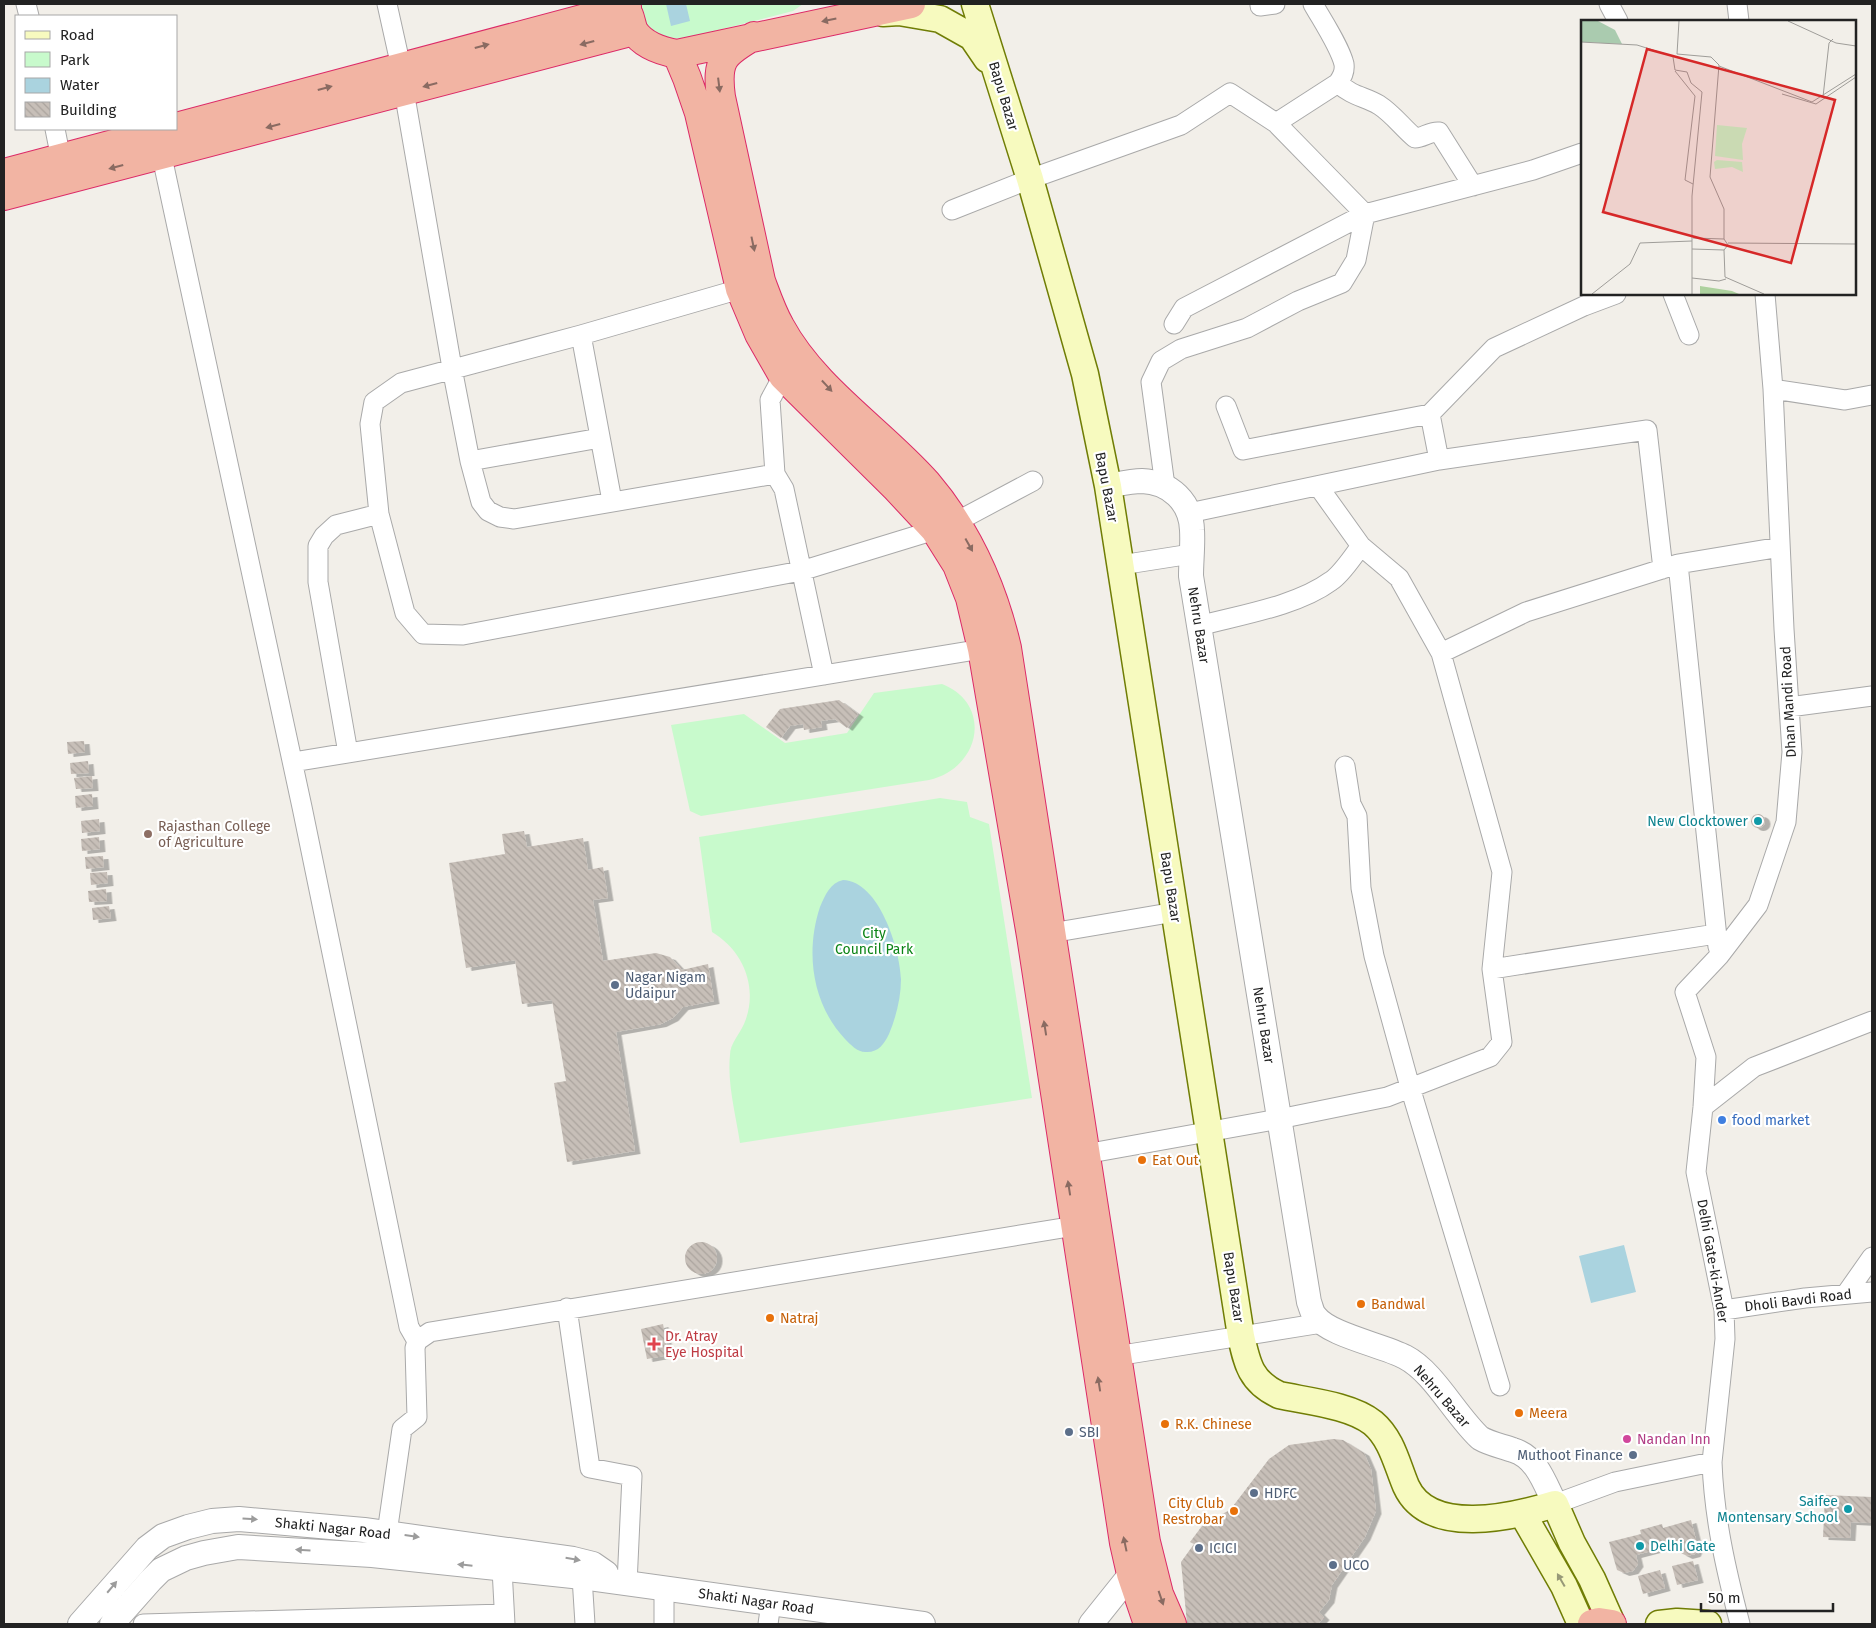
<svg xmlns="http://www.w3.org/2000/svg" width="1876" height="1628" viewBox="0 0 1876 1628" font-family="'Fira Sans',sans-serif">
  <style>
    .park { fill: #c8facc }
    .water { fill: #aad3df }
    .building { fill: url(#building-back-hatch); filter: url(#shadow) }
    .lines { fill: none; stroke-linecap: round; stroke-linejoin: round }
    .minor-casing { stroke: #a9a9a9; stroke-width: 21 }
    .tertiary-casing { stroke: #a9a9a9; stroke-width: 26 }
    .secondary-casing { stroke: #707d05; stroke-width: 29 }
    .trunk-casing { stroke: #dc2a67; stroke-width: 30 }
    .minor { stroke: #fff; stroke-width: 19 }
    .tertiary { stroke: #fff; stroke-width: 24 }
    .secondary { stroke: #f7fabf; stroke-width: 26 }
    .trunk { stroke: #f2b4a3; stroke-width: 28 }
    .oneway { fill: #8a6b62 }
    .oneway2 { fill: #9c9c9c }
    .oneway3 { fill: #979978 }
    .culture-dot { fill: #0f9aa8; stroke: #fff; stroke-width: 2 }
    .education-dot { fill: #8d6e63; stroke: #fff; stroke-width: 2 }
    .service-dot { fill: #5c6f8a; stroke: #fff; stroke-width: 2 }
    .shop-dot { fill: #3f7fe0; stroke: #fff; stroke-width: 2 }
    .food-dot { fill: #e8710a; stroke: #fff; stroke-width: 2 }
    .health-dot { fill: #e0444e; stroke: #fff; stroke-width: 2 }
    .hotel-dot { fill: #d1479c; stroke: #fff; stroke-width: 2 }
    .labels { text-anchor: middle; stroke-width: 4.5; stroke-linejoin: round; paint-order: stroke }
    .street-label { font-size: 14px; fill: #222; stroke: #fff }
    .culture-label { font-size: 14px; fill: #0d838f; stroke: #fff; text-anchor: end }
    .education-label { font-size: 14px; fill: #785e54; stroke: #fff; text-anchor: start }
    .park-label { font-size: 14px; fill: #0c8416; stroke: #fff }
    .service-label { font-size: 14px; fill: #4e5e75; stroke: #fff; text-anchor: start }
    .shop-label { font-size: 14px; fill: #366cbe; stroke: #fff; text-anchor: start }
    .food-label { font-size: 14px; fill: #c56008; stroke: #fff; text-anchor: start }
    .health-label { font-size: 14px; fill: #be3a42; stroke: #fff; text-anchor: start }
    .hotel-label { font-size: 14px; fill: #b23c85; stroke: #fff; text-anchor: start }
    .inset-road { fill: none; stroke: #9f9d99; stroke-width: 1 }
    .view { fill: #d62828; fill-opacity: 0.15; stroke: #d62828; stroke-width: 2.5 }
    .inset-edge { fill: none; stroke: #222; stroke-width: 2.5 }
  </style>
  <defs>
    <pattern id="building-back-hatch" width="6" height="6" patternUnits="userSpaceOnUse" patternTransform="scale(1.25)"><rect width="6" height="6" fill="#c7bfb8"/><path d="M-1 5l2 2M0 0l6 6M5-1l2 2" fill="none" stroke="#aba49e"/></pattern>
    <filter id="shadow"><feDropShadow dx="5.5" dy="3" stdDeviation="0" flood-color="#0004"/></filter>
  </defs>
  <rect width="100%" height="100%" fill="#f2efe9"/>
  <path class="park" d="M642,4H803L793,11L687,38C661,41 641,33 642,4Z
    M942,684C993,704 981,768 929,780L701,816L690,811L671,725L744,714L785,743L847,733L874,693Z
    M940,798L967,802L970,817L989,824L1032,1098L740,1143C736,1115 727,1084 730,1055C730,1044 739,1035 744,1024C759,989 744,951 712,932L699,837Z"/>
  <path class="water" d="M666,4H686L690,21L671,26Z
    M843,880C879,881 900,949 901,979C901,998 896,1017 889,1034C884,1044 879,1052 867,1052C858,1053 851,1045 845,1039C812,1004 805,952 820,907C825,895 830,883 843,880Z
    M1624,1245L1636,1292L1591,1303L1579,1256Z"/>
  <path class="building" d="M839,700L858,714L847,728L835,719L821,721L822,727L804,730L803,724L790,726L781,738L766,727L780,709Z
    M84,741L85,752L68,754L67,742Z
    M88,761L89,773L71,774L70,763Z
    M92,776L93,788L76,789L74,778Z
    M92,794L93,806L76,808L75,796Z
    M1751 821a7 7 0 1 1 14 0a7 7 0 1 1-14 0Z
    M99,819L100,831L82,833L81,821Z
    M524,831L527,847L583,838L588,870L603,867L608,898L593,900L603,961L656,953L670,957L682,970L708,964L714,1001L683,1007L673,1018L661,1024L616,1032L635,1151L567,1162L554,1083L566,1081L552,1000L522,1004L515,960L466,968L449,863L505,854L502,834Z
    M99,837L100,849L82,851L81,839Z
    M103,856L104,867L86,869L85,857Z
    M107,872L108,883L91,885L90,873Z
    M106,889L107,901L89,902L88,891Z
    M109,906L111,918L93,920L92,908Z
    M685 1258a16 16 0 1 1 32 0a16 16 0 1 1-32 0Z
    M663,1324L669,1355L647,1359L641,1329Z
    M1333,1439L1343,1440L1364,1453L1371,1469L1376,1511L1365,1537L1332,1585L1329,1600L1319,1612L1324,1617L1318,1624H1189L1187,1623L1181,1562L1194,1544L1190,1542L1205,1522L1210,1526L1218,1516L1230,1510L1269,1459L1289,1445Z
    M1825,1495L1872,1497V1523L1851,1522L1850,1538L1823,1537Z
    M1691,1520L1698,1548L1695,1554L1687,1556L1681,1553L1678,1544L1636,1555L1638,1564L1633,1571L1624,1573L1617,1570L1609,1542L1641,1534L1640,1530L1662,1524L1663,1528Z
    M1693,1561L1698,1580L1677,1585L1672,1566Z
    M1660,1570L1665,1588L1643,1594L1638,1576Z"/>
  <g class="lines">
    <g class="minor-casing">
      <path id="minor" d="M26,4L29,16
        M387,4L401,67
        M1260,4V6L1275,4
        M1609,4L1618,21
        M1737,4L1739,21
        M1338,83C1353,97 1364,96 1379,105C1393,114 1402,127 1415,138C1423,138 1430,131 1439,132L1473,186
        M404,91L452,368L470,461L481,502L488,511L500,517L514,519L775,474
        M1276,123L1338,83C1342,77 1345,72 1344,64C1340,47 1322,20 1313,4
        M55,129L63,169
        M159,143L302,807L409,1327L417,1341
        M952,210L1030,179L1181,125L1230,93L1276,123L1365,214L1533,170L1582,153
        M740,289L581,335L401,383L374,402L370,424L379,514L405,613L423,634L463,635L801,571L935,530
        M1673,294L1689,335
        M581,335L612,501
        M783,376L770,400L775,474L784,489L824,675
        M1773,389L1845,400L1872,395
        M1226,406L1243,450L1430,414L1494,348L1584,306L1616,294
        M1430,414L1439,460
        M470,461L600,438
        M1165,486L1151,382L1161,361L1181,349L1247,328L1298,301L1342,283L1356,260L1365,214L1184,308L1174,324
        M1318,486L1361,546L1399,578L1441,653
        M1189,513L1439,460L1647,430L1663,569
        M956,522L1033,481
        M1678,564L1526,612L1441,653L1502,872L1492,969L1716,934
        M1121,565L1191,554
        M1199,626C1240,615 1297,606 1331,581C1342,574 1353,556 1361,546
        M1789,707L1872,696
        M348,753L318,582V546L324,536L336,525L379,514
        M293,762L982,649
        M1345,766L1351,804L1357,816L1361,888L1374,956L1410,1087L1500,1386
        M1051,933L1175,912
        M1718,947L1678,564L1780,547
        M1703,1107L1754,1067L1872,1021
        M1085,1154L1279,1119L1387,1097L1490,1057L1502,1042L1492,969
        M1846,1294L1872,1257
        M567,1308L590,1468L632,1476L627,1584
        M1724,1310L1805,1298L1872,1292
        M1116,1356L1322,1323
        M1712,1462C1714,1518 1726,1570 1740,1624
        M1555,1504L1615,1482L1712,1462L1725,1339L1724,1310L1696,1172L1703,1107L1706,1057L1685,992L1719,956L1758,905L1786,822L1792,752L1784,629L1773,389L1765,294
        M387,1533L402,1429L417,1417L415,1348L417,1341L430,1332L1075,1226
        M502,1569L505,1624
        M582,1577L585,1624
        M143,1624L504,1614
        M664,1624V1589
        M768,1624L771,1603"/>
    </g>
    <g class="tertiary-casing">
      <path id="tertiary" d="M1108,486C1119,484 1131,481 1142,481C1170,482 1191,502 1192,530C1193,545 1191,561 1191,576L1309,1302C1311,1307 1312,1313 1315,1316C1329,1335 1382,1345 1405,1357C1434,1372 1455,1415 1480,1438C1490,1444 1502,1446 1513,1450C1537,1457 1545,1484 1555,1504
        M80,1624L147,1548L163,1536L188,1527L212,1521L239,1519L364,1530L573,1559L593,1564L606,1573
        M112,1624L151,1580L161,1570L186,1558L204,1553L238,1547L372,1555L582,1577L923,1624
        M1091,1624L1131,1574"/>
    </g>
    <g class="secondary-casing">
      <path id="secondary" d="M975,4L1030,179L1085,374L1108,486L1241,1336C1247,1364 1251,1382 1279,1395C1306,1401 1351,1405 1373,1423C1392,1439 1397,1465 1406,1486C1429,1537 1513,1517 1555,1504L1572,1543L1592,1579L1612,1624
        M883,13L899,12L940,19L972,37L987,59
        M1522,1513L1564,1586L1581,1624
        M1659,1624L1677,1622L1708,1624"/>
    </g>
    <g class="trunk-casing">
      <path id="trunk" d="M629,15C631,20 632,27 634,31C643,45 661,51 677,54L911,4
        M754,36C723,54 716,60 721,97L761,281C767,297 772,312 780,326C814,389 881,431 927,483C968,531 993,588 1007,648L1146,1542L1159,1594L1172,1624
        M677,54L687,78L699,113L740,289L759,334L783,376L895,487L935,530L957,565L970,598L982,649L1031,936L1124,1543L1131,1574L1148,1624
        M176,127L627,7
        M4,173L170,129
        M4,196L634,31
        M1592,1624L1599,1622L1612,1624"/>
    </g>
    <use href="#minor" class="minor"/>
    <use href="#tertiary" class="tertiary"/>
    <use href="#secondary" class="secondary"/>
    <use href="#trunk" class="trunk"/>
  </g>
  <defs><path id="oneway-solid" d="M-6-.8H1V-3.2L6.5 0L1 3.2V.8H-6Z" transform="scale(1.25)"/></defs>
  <g class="oneway">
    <use href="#oneway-solid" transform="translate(829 20) rotate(168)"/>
    <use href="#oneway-solid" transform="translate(587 43) rotate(165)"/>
    <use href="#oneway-solid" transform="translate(482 46) rotate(-15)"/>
    <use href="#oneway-solid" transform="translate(430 85) rotate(165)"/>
    <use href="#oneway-solid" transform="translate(719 85) rotate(83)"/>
    <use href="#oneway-solid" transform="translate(325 88) rotate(-15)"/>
    <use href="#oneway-solid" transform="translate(273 126) rotate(165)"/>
    <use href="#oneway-solid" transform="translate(116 167) rotate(165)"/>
    <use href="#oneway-solid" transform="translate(753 244) rotate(78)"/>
    <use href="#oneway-solid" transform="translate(827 386) rotate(47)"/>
    <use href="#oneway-solid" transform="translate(969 545) rotate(61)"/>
    <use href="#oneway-solid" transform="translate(1045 1028) rotate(-99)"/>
    <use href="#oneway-solid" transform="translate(1069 1188) rotate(-99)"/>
    <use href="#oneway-solid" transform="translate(1099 1384) rotate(-99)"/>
    <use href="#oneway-solid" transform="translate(1125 1544) rotate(-102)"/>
    <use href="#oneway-solid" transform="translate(1161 1598) rotate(71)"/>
  </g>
  <g class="oneway2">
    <use href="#oneway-solid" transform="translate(250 1519) rotate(4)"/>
    <use href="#oneway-solid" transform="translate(412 1536) rotate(8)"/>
    <use href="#oneway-solid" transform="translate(303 1550) rotate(-176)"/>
    <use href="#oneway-solid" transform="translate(573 1559) rotate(10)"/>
    <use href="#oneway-solid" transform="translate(465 1565) rotate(-174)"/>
    <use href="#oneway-solid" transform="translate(112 1587) rotate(-50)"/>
  </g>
  <use class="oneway3" href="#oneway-solid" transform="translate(1561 1580) rotate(-120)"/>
  <g class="culture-dot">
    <circle cx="1758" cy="821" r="5"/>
    <circle cx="1848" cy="1509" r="5"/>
    <circle cx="1640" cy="1546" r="5"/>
  </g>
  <circle class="education-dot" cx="148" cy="834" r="5"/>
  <g class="service-dot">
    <circle cx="615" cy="985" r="5"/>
    <circle cx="1069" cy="1432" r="5"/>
    <circle cx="1633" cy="1455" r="5"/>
    <circle cx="1254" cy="1493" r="5"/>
    <circle cx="1199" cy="1548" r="5"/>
    <circle cx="1333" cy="1565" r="5"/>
  </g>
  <circle class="shop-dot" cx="1722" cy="1120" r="5"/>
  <g class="food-dot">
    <circle cx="1142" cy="1160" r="5"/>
    <circle cx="1361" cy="1304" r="5"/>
    <circle cx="770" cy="1318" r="5"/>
    <circle cx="1519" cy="1413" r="5"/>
    <circle cx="1165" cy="1424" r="5"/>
    <circle cx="1234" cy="1511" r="5"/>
  </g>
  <path class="health-dot" d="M651.5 1336.5h5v5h5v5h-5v5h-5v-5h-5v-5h5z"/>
  <circle class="hotel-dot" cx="1627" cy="1439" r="5"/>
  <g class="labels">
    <g class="street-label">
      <text transform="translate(1004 96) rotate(73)" y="5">Bapu Bazar</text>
      <text transform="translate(1107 487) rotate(79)" y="5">Bapu Bazar</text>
      <text transform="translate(1199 625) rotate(81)" y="5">Nehru Bazar</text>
      <text transform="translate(1788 702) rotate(-93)" y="5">Dhan Mandi Road</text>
      <text transform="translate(1171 887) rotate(81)" y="5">Bapu Bazar</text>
      <text transform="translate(1264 1025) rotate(81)" y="5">Nehru Bazar</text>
      <text transform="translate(1713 1261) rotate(80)" y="5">Delhi Gate-ki-Ander</text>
      <text transform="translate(1234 1287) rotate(81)" y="5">Bapu Bazar</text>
      <text transform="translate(1798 1300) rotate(-7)" y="5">Dholi Bavdi Road</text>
      <text transform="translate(1442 1396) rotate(49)" y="5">Nehru Bazar</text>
      <text transform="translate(333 1528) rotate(6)" y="5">Shakti Nagar Road</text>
      <text transform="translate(756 1601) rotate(8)" y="5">Shakti Nagar Road</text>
    </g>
    <g class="culture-label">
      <text x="1748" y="826">New Clocktower</text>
      <text x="1838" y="1506">Saifee<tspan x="1838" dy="16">Montensary School</tspan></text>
      <text x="1650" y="1551" text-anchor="start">Delhi Gate</text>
    </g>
    <g class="education-label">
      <text x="158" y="831">Rajasthan College<tspan x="158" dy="16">of Agriculture</tspan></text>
    </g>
    <g class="park-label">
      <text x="874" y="938">City<tspan x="874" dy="16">Council Park</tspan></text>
    </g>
    <g class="service-label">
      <text x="625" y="982">Nagar Nigam<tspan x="625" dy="16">Udaipur</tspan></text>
      <text x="1079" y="1437">SBI</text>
      <text x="1623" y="1460" text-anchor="end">Muthoot Finance</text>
      <text x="1264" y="1498">HDFC</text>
      <text x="1209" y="1553">ICICI</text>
      <text x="1343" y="1570">UCO</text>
    </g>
    <g class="shop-label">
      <text x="1732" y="1125">food market</text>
    </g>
    <g class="food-label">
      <text x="1152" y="1165">Eat Out</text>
      <text x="1371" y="1309">Bandwal</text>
      <text x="780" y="1323">Natraj</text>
      <text x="1529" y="1418">Meera</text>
      <text x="1175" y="1429">R.K. Chinese</text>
      <text x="1224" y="1508" text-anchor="end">City Club<tspan x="1224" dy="16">Restrobar</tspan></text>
    </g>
    <g class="health-label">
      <text x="665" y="1341">Dr. Atray<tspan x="665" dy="16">Eye Hospital</tspan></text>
    </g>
    <g class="hotel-label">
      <text x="1637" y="1444">Nandan Inn</text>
    </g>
  </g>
  <g transform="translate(1581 20)">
    <rect width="275" height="275" fill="#f2efe9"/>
    <path d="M119,266L151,271L158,274H119Z" fill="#add19e"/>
    <path d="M0,1H17L34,10L41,24L0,22Z" fill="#aacbaf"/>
    <path d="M136,105L166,108L161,124L162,140L134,136ZM136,140L161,142L162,152L151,147L134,149L133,142Z" fill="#c8facc"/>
    <path class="inset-road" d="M98,1L96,34L130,37L138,45L129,157L143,189V219M207,1L255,23L275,26M0,22L56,25L91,36M92,37L94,50L106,52L110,63L121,72L111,176V274M138,46L231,82L275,54M94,51L114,76L104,160L112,164M201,74L235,84L275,57M242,77L248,23L252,19M147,223L275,224M111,229L143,230L147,225L143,219L112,218M143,230L144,257L183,274M111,258L138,261L145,259M11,274L49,244L59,223L111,221"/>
    <path class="view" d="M66,29L254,80L210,243L22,192Z"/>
    <rect width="275" height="275" class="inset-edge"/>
  </g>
  <rect width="1876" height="1628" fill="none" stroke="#222222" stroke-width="10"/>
  <rect x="15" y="15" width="162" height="115" fill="#ffffff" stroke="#a7a7a7"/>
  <rect x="25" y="31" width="25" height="8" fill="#f7fabf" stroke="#a7a7a7"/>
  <text x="60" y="40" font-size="15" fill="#222222">Road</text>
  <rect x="25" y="52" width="25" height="15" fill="#c8facc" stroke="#a7a7a7"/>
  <text x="60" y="65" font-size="15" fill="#222222">Park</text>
  <rect x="25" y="78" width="25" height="15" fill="#aad3df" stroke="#a7a7a7"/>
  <text x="60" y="90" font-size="15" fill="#222222">Water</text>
  <rect x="25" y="102" width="25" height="15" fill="url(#building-back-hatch)" stroke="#a7a7a7"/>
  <text x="60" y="115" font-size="15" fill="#222222">Building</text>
  <path d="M1701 1603v8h132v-8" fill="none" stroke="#222222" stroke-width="2.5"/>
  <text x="1708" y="1603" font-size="15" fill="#222222" stroke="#ffffff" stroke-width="4" paint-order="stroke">50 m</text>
</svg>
